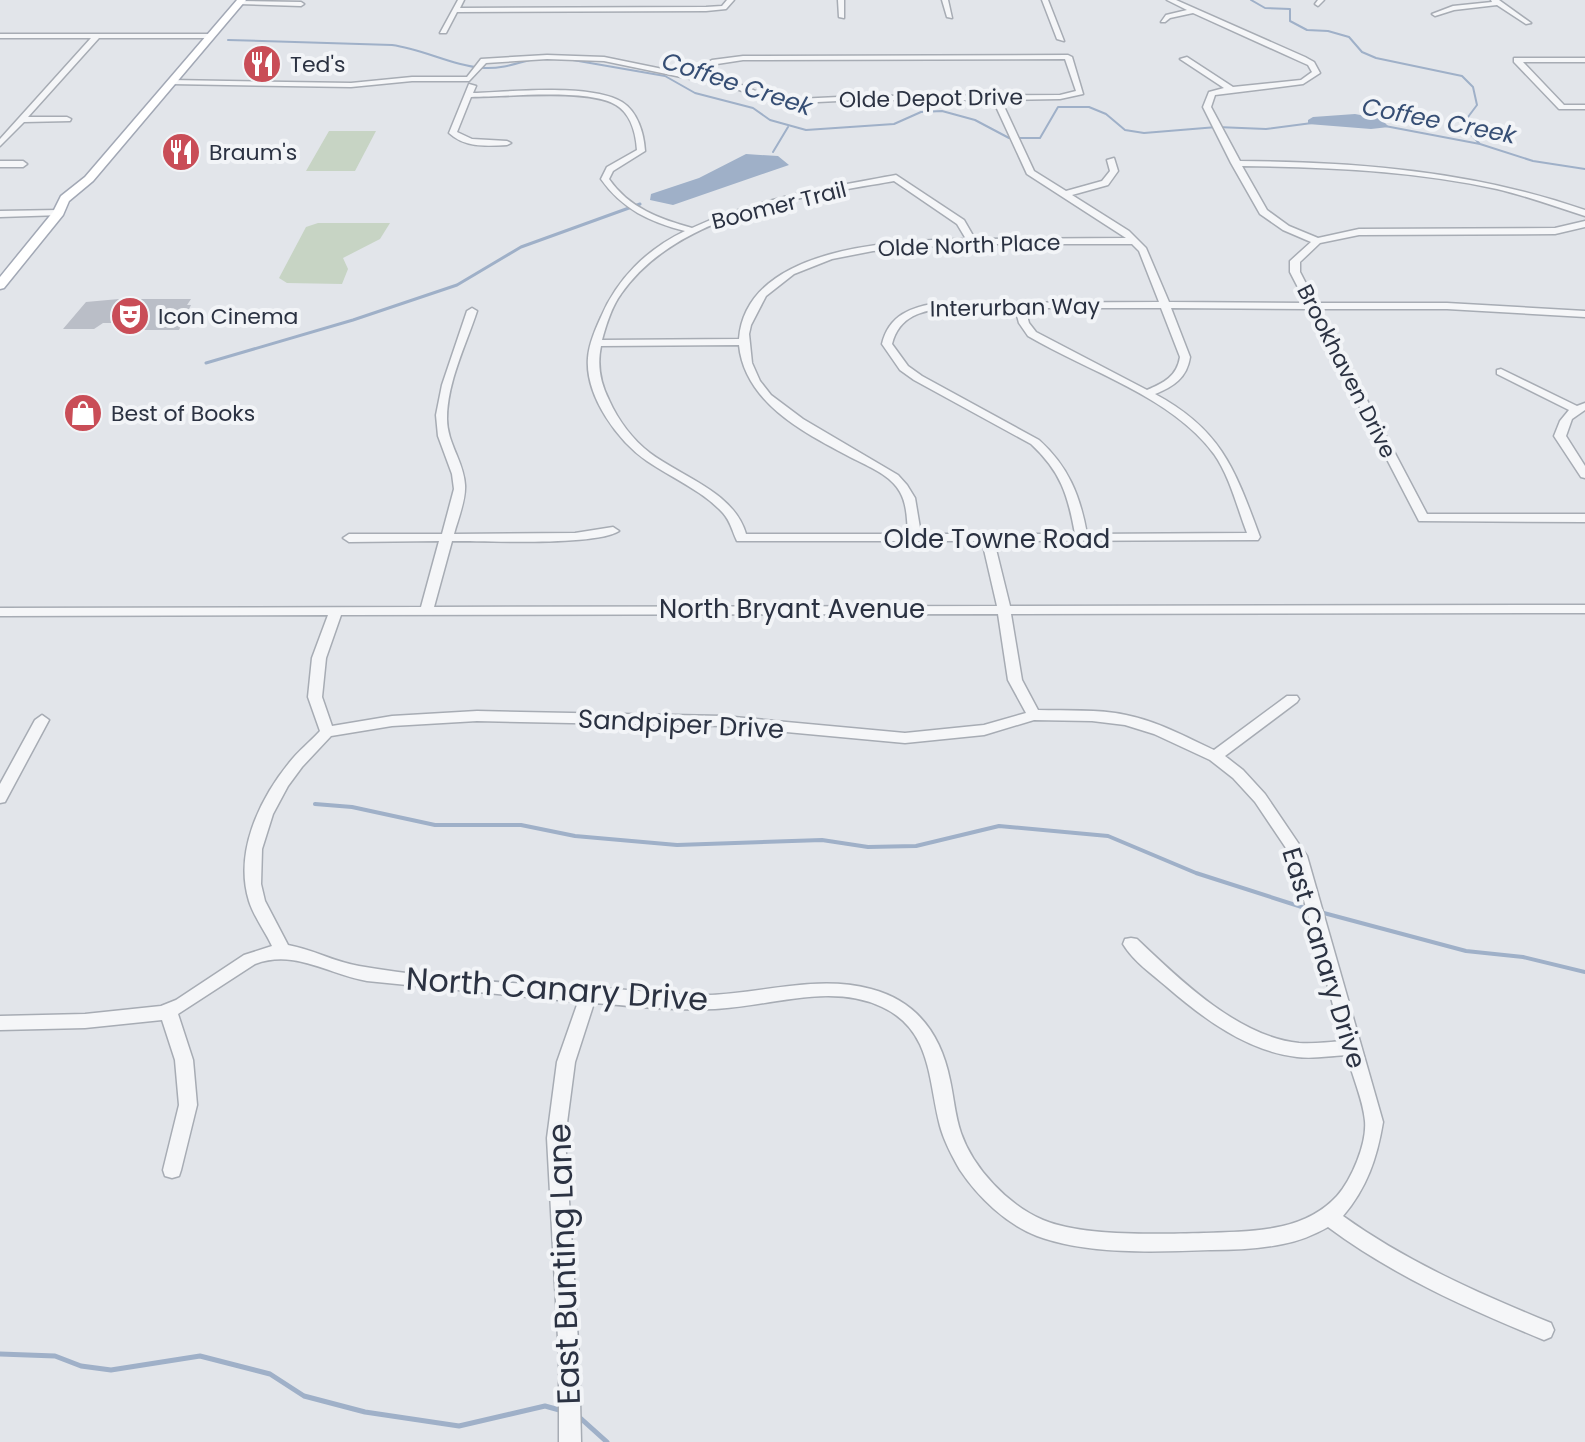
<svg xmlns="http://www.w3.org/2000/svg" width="1585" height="1442" viewBox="0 0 1585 1442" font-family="Poppins,sans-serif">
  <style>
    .green { fill: #c7d4c4 }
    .water { fill: #9fb0c8 }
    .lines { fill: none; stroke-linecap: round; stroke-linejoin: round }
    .stream-far3 { stroke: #9fb0c8; stroke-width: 2 }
    .stream-far2 { stroke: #9fb0c8; stroke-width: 3 }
    .stream-far1 { stroke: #9fb0c8; stroke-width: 4 }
    .stream { stroke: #9fb0c8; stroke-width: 5 }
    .building { fill: #babec7 }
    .minor-casing { stroke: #a7acb4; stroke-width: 3 }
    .major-casing { stroke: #a2a8b5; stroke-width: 3 }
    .minor { fill: #f5f6f8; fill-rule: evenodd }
    .major { fill: #fff; fill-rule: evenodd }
    .labels { text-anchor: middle; stroke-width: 8; stroke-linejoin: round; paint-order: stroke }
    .far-poi-label { font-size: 22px; fill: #2b3242; stroke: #f2f4f7; text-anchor: start }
    .far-street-label { font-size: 22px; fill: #2b3242; stroke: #f2f4f7 }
    .far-water-label { font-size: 24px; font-style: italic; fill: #364e74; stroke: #f2f4f7 }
    .street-label { font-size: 26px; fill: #2b3242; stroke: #f2f4f7 }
    .near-street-label { font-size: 32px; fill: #2b3242; stroke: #f2f4f7 }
  </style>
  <rect width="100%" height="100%" fill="#e2e5ea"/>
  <path class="green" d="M329,131H376L355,171H306Z
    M318,223H390L380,239L343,258L348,269L342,284L287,283L279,278L306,227Z"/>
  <path class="water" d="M1355,114L1381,119L1389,127L1371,129L1308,124V120L1313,117Z
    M746,154L778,156L789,165L673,205L650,200L651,194L699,178Z"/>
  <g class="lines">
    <path class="stream-far3" d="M1251,0L1265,8L1290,9V21L1307,30L1328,31L1349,37L1362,52L1376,58L1462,76L1473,87L1477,105L1465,121V129L1480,144
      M228,40L392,45C423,49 453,66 484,68C501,69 518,63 534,59
      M567,59L665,76L695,93L753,108L770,120L806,130L894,124L921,112L942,111L975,120L1009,138H1040L1058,107H1089L1106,114L1125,130L1144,133L1217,127L1266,129L1312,123
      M1385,126L1480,144L1533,161L1585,169
      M773,152L788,127"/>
    <path class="stream-far2" d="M206,363L353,320L457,285L521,247L640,204"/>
    <path class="stream-far1" d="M315,804L352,807L435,825H521L575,836L677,845L822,840L868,847L916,846L999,826L1108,836L1196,873L1308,909
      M1320,912L1466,951L1523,957L1585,972"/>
    <path class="stream" d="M0,1354L55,1356L81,1366L111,1370L200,1356L270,1374L304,1396L365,1412L459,1426L545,1406L563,1411
      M578,1416L607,1442"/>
  </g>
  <path class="building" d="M119,299H191L187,305H191L179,330H137L124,323H103L94,329H63L86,302Z"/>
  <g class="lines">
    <g class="minor-casing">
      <path id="minor" d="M458,0H464L460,8L706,7L722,6L727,0H734L726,9L706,11L457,12L446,33H440Z
        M838,0H844V18L839,17Z
        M942,0H948L952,18L947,17Z
        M1042,0H1048L1064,41L1057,39Z
        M1167,0H1176L1305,57L1314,62L1320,73L1303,84L1215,95L1211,107L1240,161C1358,162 1472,171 1585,210V216C1556,207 1527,196 1497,189C1414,171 1328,167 1242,166L1267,210L1289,226L1318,238L1359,229L1555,228L1585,221V227L1555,234L1359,235L1320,243L1300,262V272L1316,303H1447L1585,311V317L1447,309H1319L1427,514H1585V522L1419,521L1309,309L1171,308L1190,357C1187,378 1173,387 1155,394C1222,430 1235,470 1260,537L1258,540L994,541L1010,606L1585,605V613L1011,614L1022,680L1038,710C1067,711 1098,709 1126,715C1157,721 1186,737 1214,750L1287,696H1297L1299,699L1297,702L1225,756L1243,770L1265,794L1307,856L1383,1122C1377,1158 1367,1188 1343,1216C1407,1262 1478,1293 1551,1323L1554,1330L1551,1337L1544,1340C1468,1309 1394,1276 1328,1227C1314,1235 1299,1241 1283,1244C1260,1249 1235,1250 1211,1250C1157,1252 1088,1255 1037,1236C1006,1224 978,1197 960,1170C952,1156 944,1141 940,1126C928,1080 932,1030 882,1007C831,982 768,1007 715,1009C675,1011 634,1006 594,1003L575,1062L565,1138L579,1357L581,1442H559V1357L547,1138L557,1062L578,1002L367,981C327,974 295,949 255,964L178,1014L193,1060L197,1105L181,1170L179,1176L172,1178L165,1176L163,1170L179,1105L175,1060L162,1020L85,1028L0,1030V1016L85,1014L161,1006L176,1000L244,955L272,946C265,931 254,917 249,901C234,853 259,800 289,763C298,751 310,742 320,731L308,697L312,658L328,615L0,616V608L421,607L439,541L349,542L343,538L349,534H442L454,489L452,474L438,436L436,415L442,385L467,311L472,308L477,311C466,345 447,382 447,419C447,443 464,462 465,485C466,500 458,519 454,534L575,533L613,527L619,531C597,546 485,541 452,541L434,607L997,606L982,541H737C732,531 731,522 723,513C703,491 672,478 647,461C618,441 585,396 588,358C589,344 595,330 601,317C617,279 647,249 685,231C650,222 622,209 601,179L607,167L637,150C636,134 631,114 616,105C588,88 506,97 471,97L457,132L472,139L507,141L511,143L507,145C487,146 465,148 449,133L469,84L476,86L473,93C510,92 590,83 622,102C638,112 644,134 645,151L613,171L609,179C629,208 660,219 692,228C757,198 827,188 896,175L964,220L975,239L1126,238L1027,174L993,100H859L776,104L734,88L604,61L547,59L486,63L469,81H412L351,87L171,84L167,82L171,80L351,83L412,77H467L481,59L547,55L604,57L687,74L712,60L743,56L1068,55L1072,57L1083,94L1060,99L1001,100L1034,171L1066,191L1102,181L1110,171L1107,160L1114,158L1118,171L1108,185L1072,195L1129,231L1146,248L1169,302L1306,303L1290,272V261L1311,242L1283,230L1260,214L1231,163L1203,107L1209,92L1224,88L1180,59L1187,57L1233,87L1301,80L1312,72L1308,65L1299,61L1193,13L1170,18L1165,22H1161L1166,15L1187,10ZM1065,59L1076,91L1060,95L859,96L777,100L739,84L695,75L717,64L743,60ZM894,181L957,224L966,239C897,240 746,246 739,339L602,340C606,325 612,306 621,294C678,212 803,197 894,181ZM964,244H1132L1139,251L1159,302L938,303C911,307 889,315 882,344L900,370L914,380L1031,444C1061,472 1068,495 1075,534H921L915,498L907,485L898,475L803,419L771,395L760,381L752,363L749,334L751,325L766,296L794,274L832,259L873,251ZM948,308H1015L1019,323L1028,336C1089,372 1171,396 1214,454C1230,477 1237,507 1247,533L1087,534C1080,495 1068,466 1039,440L922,376L908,366L892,344C899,316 922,310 948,308ZM1025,308H1161L1180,357C1177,376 1164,383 1147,390L1036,332L1029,323ZM739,345C745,405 809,435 856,460C872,468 891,476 900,492C907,504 907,520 908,534H746C734,492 682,477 650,453C632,439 618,420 609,400C600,382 597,365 601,346ZM998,614L1008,680L1026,713L984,725L905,733L723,716L477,711L392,716L332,726L322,697L326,658L341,615ZM1034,720L1092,721L1125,725L1154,734L1210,760L1233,778L1255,802L1292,857L1343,1041C1328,1042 1313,1044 1299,1043C1238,1037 1179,979 1137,939L1131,938L1125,939L1123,944C1133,961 1153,975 1167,987C1204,1019 1247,1051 1297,1057C1313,1059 1330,1056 1347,1055C1352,1076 1363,1099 1365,1121C1367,1143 1352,1179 1337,1196C1303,1233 1251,1231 1204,1233C1160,1234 1084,1237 1043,1220C1008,1205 973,1168 961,1133C955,1116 954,1098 950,1080C941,1035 917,1001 871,989C811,973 750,998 689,995C655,993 621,989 588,987C513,984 434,979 359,966C334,962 312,949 288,945L265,901L261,884L262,849L273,814L288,786L302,767L331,736L392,726L477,721L723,726L905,743L984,735Z
        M1318,0H1324L1318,6L1315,4Z
        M1491,0H1499L1531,23L1526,24L1497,5L1454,10L1435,16L1432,14L1453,6L1492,2Z
        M240,1L301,2L304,4L301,6L238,4Z
        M0,34H210L214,36L210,38H99L28,117H67L71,119L70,121L24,122L0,146V139L91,38H0Z
        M1514,58H1585V62H1523L1564,105H1585V109H1559L1514,62Z
        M0,161H23L27,164L23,167H0Z
        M59,210L62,211V215L0,217V211Z
        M1501,369L1577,406L1585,403V410L1572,419L1566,436L1585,466V478L1581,477L1554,436L1560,421L1569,410L1497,374V370Z
        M42,715L49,720L5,802L0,803V784L35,720Z"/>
    </g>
    <g class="major-casing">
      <path id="major" d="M237,0H246L93,181L69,201L63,215L4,288L0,289V277L53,212L61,196L85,177Z"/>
    </g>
    <use href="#minor" class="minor"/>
    <use href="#major" class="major"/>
  </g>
  <defs>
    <g id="restaurant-disc" transform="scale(2)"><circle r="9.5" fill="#c94d57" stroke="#f2f4f7"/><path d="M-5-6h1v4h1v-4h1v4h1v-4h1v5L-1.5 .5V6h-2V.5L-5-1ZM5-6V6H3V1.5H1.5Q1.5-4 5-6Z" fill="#fff"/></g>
    <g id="theatre-disc" transform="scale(2)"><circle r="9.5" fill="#c94d57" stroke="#f2f4f7"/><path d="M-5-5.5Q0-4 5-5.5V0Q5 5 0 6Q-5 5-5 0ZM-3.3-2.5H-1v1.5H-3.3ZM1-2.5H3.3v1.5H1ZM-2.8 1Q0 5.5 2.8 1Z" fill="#fff"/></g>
    <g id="shop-disc" transform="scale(2)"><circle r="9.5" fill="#c94d57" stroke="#f2f4f7"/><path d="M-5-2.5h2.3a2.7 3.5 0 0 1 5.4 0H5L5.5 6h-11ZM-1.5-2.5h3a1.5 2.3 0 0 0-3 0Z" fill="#fff"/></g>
  </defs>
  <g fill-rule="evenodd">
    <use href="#restaurant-disc" x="262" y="64"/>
    <use href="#restaurant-disc" x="181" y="152"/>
    <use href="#theatre-disc" x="130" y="316"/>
    <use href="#shop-disc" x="83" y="413"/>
  </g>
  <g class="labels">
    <g class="far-poi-label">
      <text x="290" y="72">Ted's</text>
      <text x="209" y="160">Braum's</text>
      <text x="158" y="324">Icon Cinema</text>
      <text x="111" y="421">Best of Books</text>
    </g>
    <g class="far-street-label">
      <text transform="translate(931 98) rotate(-1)" y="8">Olde Depot Drive</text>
      <text transform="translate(779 205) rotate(-14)" y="8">Boomer Trail</text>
      <text transform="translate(969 245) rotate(-2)" y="8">Olde North Place</text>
      <text transform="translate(1015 307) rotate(-1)" y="8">Interurban Way</text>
      <text transform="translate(1347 371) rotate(63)" y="8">Brookhaven Drive</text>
    </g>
    <g class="far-water-label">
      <text transform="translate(737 84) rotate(18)" y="8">Coffee Creek</text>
      <text transform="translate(1439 121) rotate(11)" y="8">Coffee Creek</text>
    </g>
    <g class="street-label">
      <text x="997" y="548">Olde Towne Road</text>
      <text x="792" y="618">North Bryant Avenue</text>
      <text transform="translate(681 724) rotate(3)" y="9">Sandpiper Drive</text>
      <text transform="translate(1324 958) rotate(73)" y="9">East Canary Drive</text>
    </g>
    <g class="near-street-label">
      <text transform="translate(557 989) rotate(4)" y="11">North Canary Drive</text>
      <text transform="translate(564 1264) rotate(-92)" y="11">East Bunting Lane</text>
    </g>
  </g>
</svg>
